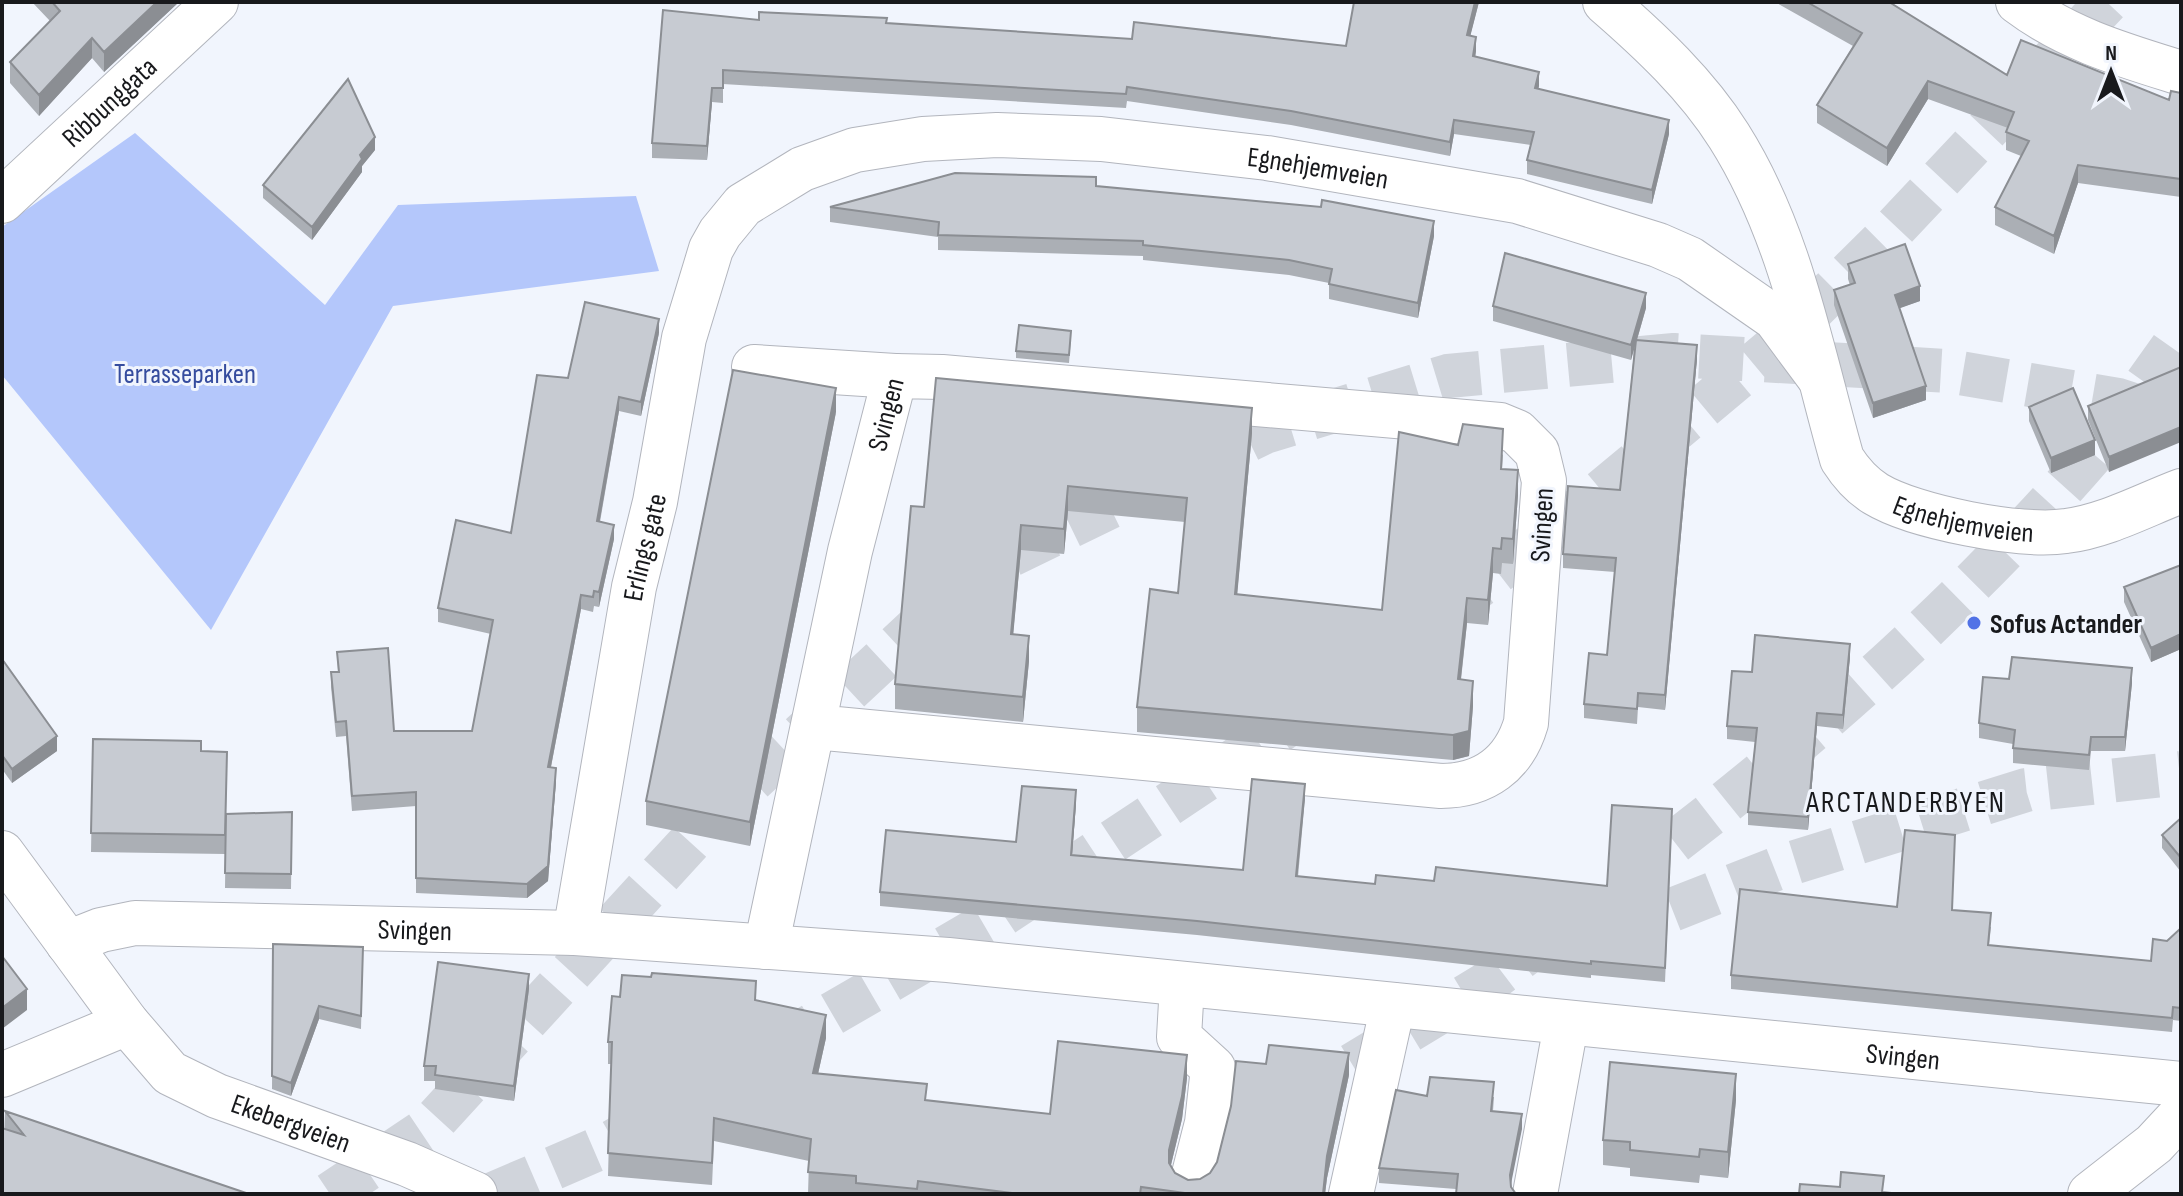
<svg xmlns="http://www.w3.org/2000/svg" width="2183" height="1196" viewBox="0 0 2183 1196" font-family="'Sofia Sans Condensed',sans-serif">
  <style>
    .green { fill: #b4c7fb }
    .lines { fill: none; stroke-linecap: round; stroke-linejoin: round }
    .highway-tunnel { stroke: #d0d4db; stroke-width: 44; stroke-dasharray: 44 22; stroke-linecap: butt }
    .minor-casing { stroke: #b2b5bd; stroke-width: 46 }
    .minor { stroke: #fff; stroke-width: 44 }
    .wall { fill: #abafb5 }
    .shaded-wall { fill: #8b8e93 }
    .building { fill: #c7cbd2; stroke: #8b8e93; stroke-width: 2 }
    .poi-dot { fill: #5172e6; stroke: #f1f5fd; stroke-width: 3 }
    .labels { text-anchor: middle; stroke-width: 6; stroke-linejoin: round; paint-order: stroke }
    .street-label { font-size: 28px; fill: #18191c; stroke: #f1f5fd }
    .park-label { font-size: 28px; fill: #354c9e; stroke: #f1f5fd }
    .poi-label { font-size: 28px; font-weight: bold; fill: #18191c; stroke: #f1f5fd; text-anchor: start }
    .neighbourhood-label { font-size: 30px; letter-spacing: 2px; fill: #18191c; stroke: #f1f5fd }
  </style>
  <rect width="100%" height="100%" fill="#f1f5fd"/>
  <path class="green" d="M135,133L325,305L398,205L636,196L659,271L393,306L211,630L2,375V227Z"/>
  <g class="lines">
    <path class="highway-tunnel" d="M1011,555L1265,432L1448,376L1674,355L1948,371L2118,400L2181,420
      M1445,612L1595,497L1777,345L1891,232L2107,2
      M1622,882C1791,756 1952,616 2090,457C2123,419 2151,376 2181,335
      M1611,934L1786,865L2026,790L2181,773
      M775,1047L1002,915L1309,711
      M1296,1099L1486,984L1554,932
      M330,1194L427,1129L711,819L943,603
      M493,1194L607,1145L660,1114"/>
    <g class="minor-casing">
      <g id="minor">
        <path id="s1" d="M1605,2C1650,41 1697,85 1729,136C1791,234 1811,350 1842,459C1851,473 1861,485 1876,494C1914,517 2021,538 2066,531C2106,526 2144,505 2181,491"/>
        <path d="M2018,2C2067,39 2123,55 2181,73"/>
        <path id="s2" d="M2,201L216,2"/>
        <path d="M754,367L895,376"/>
        <path id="s3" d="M2,853L127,1023L170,1073L217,1096L407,1164L475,1194"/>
        <path id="s4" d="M575,933L634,587L655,502L684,338L711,249L720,233L743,205L802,169L855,150L923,139L997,135L1101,139L1267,158L1517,201L1658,245L1690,259L1775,318L1818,376"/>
        <path id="s5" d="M68,943L101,930L135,923L575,933L948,960L2181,1084"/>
        <path id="s6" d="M766,947L850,551L895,376L942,377L1500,425L1517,432L1537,452L1544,481L1526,723C1514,764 1484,786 1441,786L815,727"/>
        <path d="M1182,985L1179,1037L1213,1068L1207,1123L1193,1178"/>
        <path d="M2,1075L127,1023"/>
        <path d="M1351,1194L1393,1005"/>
        <path d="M1535,1194L1566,1025"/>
        <path d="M2090,1194L2154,1144L2181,1115"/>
      </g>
    </g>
    <use href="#minor" class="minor"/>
  </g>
  <path class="wall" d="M32,2H179L104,72L92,58L39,116L10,83V62L50,21Z
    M1354,2H1479L1470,36L1476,51L1475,57L1539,86L1538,89L1669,134L1652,204L1527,174V160L1531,145L1454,134L1450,156L1291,125L1127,101L1126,108L723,84V103L712,102L707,160L652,158V143L759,20L886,23L1132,39L1346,46Z
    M1775,2H1889L2007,75L2169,100L2181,93V197L2078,183L2054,254L1995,225V207L2021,156L2006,150V132L2008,128L1928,99L1887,166L1817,123V105L1853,46Z
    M375,150L362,166V172L312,240L263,198V185Z
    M1096,186L1434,236L1418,318L1329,299V283L1289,275L1143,260V256L938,250V237L830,222V207Z
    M1848,264L1920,301L1899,308L1926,400L1873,418L1834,305V290L1850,285L1848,279Z
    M1493,306L1646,308L1637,340L1697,359L1665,710L1638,707L1637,724L1584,718V704L1607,655L1615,572L1563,568V554L1620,490L1635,343L1631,360L1493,321Z
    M659,333L641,416L619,411L600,522L614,539L599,607L594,606L593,612L581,609L551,767L556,782L548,881L527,898L416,893V806L352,811L346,736L336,737L331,687V672H338L337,652L394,731H472L491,634L438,622V608L511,533Z
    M1071,338L1069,363L1016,358V351Z
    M2181,367L2109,472L2088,420V406Z
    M2029,407L2095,455L2051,473L2029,421Z
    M836,412L750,846L646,825V801Z
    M1252,433L1237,594L1382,610L1503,454L1502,469L1518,495L1513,564L1502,563L1501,574L1493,573L1488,625L1467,623L1461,680L1473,706L1469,756L1453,760L1137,732V707L1178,593L1185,522L1068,511L1064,554L1021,550L1013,634L1029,661L1023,722L895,709V684L924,507Z
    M2181,565V649L2151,662L2124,602V587Z
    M1850,657L1843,729L1817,726L1808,830L1748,825V812L1755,742L1727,739V726L1752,672Z
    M2,659L57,751L12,783L2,769Z
    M2009,679L2132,683L2125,751H2091L2089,770L2013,763V744L1979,738V723Z
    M93,739L201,751L227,772L225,854L91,852Z
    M1305,798L1298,877L1375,884L1434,881L1607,886L1672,823L1665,982L1591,975V978L1197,935L880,906V892L1016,842L1076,804L1072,855L1243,870Z
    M292,812L291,889L225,888L226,814Z
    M2181,818V872L2162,848V835Z
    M1897,907L1952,910L1991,927L1989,945L2151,961L2167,941L2181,928V1021L2173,1020L2172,1032L1731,989V975Z
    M273,944L363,947L361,1029L319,1019L291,1096L272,1089Z
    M529,989L514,1101L435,1089V1081H424V1066Z
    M756,1000L826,1038L818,1074L927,1100L1050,1114L1187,1078L1182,1119L1171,1165L1175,1173L1188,1180L1200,1179L1210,1173L1349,1075L1327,1178L1325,1194H808L809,1161L714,1141L712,1185L608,1176L611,1064H608V1042Z
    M1427,1096L1494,1097L1493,1111L1522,1129L1456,1189L1379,1183V1168Z
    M1736,1100L1728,1178L1700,1175L1699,1183L1630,1176V1168L1603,1165V1140Z
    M5,1111L249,1194H2Z"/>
  <path class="shaded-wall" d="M157,2H179L104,72V52Z
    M1475,2H1479L1467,49V35Z
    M1476,37V51L1473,71V56Z
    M92,38V58L39,116V95Z
    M1539,72V86L1535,102V88Z
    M1928,81V99L1887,166V148Z
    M712,88V102L707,160V146Z
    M1454,120V134L1450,156V142Z
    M1669,120V134L1652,204V190Z
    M375,137V150L362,166V172L312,240V227L360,155Z
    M2078,165V183L2054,254V236Z
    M1434,221V236L1418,318V303Z
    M1920,286V301L1895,310V295Z
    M1646,293V308L1631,360V345Z
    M659,319V333L641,416V402Z
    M1697,345V359L1665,710V695Z
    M1926,386V400L1873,418V403Z
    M836,388V412L750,846V822Z
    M619,397V411L597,536V521Z
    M1252,408V433L1235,619V594Z
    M2181,427V442L2109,472V457Z
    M2095,440V455L2051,473V458Z
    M1518,470V495L1513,564V539Z
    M1068,486V511L1064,554V529Z
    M614,525V539L599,607V592Z
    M1021,525V550L1011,659V634Z
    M1493,548V573L1488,625V600Z
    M581,595V609L548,782V767Z
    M1467,598V623L1458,704V679Z
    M2181,634V649L2151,662V648Z
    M1029,636V661L1023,722V697Z
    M1850,644V657L1843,729V715Z
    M2132,668V683L2125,751V737Z
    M1473,681V706L1469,756L1453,760V735Z
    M1817,713V726L1808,830V817Z
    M57,736V751L12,783V769Z
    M556,768V782L548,881L527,898V884Z
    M1305,784V798L1296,890V876Z
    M1076,790V804L1071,869V855Z
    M529,974V989L514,1101V1086Z
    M27,989V1010L2,1029V1008Z
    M319,1006V1019L291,1096V1083Z
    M826,1015V1038L813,1096V1073Z
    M1349,1053V1075L1327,1178L1325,1194H1323L1327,1156Z
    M1187,1055V1078L1182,1119L1169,1173V1150Z
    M1736,1074V1100L1728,1178V1152Z
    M1522,1114V1129L1510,1189V1175Z"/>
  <path class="building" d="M52,2H157L104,52L92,38L39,95L10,62L60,11Z
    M1354,2H1475L1467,35L1476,37L1473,56L1539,72L1535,88L1669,120L1652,190L1527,160L1534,132L1454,120L1450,142L1291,111L1127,87L1126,94L723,70V88H712L707,146L652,143L663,10L759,20V12L887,18L886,23L1132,39L1134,22L1346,46Z
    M1807,2H1889L2007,75L2021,40L2169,100L2171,91L2181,93V179L2078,165L2054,236L1995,207L2029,141L2006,132L2014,112L1928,81L1887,148L1817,105L1862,33Z
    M348,79L375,137L360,155L362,159L312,227L263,185Z
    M955,173L1096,177V186L1321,207L1322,200L1434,221L1418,303L1329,284L1332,269L1289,260L1143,245V241L938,235L939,222L830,207Z
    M1905,244L1920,286L1895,295L1926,386L1873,403L1834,290L1855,283L1848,264Z
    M1505,253L1646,293L1631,345L1493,306Z
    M585,302L659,319L641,402L619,397L597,521L614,525L599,592L594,591L593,597L581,595L548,767L556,768L548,866L527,884L416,878V792L352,796L346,721L336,722L331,672H339L337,652L388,648L394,731H472L493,620L438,608L456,520L511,533L537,375L568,378Z
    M1019,325L1071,331L1069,355L1016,351Z
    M1636,340L1697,345L1665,695L1638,693L1637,709L1584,704L1589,653L1607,655L1616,558L1563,554L1568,486L1620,490Z
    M2181,367V427L2109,457L2088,406Z
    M733,370L836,388L750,822L646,801Z
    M936,378L1252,408L1235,594L1382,610L1399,432L1458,445L1463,424L1503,429L1501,469L1518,470L1513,539L1502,538L1501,549L1493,548L1488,600L1467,598L1458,679L1473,681L1469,731L1453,735L1137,707L1150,589L1178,593L1187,498L1068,486L1064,529L1021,525L1011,634L1029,636L1023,697L895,684L911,506L924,507Z
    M2073,388L2095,440L2051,458L2029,407Z
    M2181,565V634L2151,648L2124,587Z
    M1755,635L1850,644L1843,715L1817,713L1808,817L1748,812L1757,728L1727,726L1732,671L1752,672Z
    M2012,657L2132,668L2125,737H2091L2089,755L2013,748L2015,730L1979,723L1983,677L2009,679Z
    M2,659L57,736L12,769L2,755Z
    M93,739L201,741V751L227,752L225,835L91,833Z
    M1252,779L1305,784L1296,876L1375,884L1376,875L1434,881L1436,867L1607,886L1612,805L1672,809L1665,968L1591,961V964L1197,921L880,892L886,830L1016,842L1022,786L1076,790L1071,855L1243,870Z
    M292,812L291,874L225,873L226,814Z
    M2181,818V858L2162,835Z
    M1905,830L1955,835L1952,910L1991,913L1988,945L2151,961L2153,939L2167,941L2181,928V1008L2173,1007L2172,1018L1731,975L1740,889L1897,907Z
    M273,944L363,947L361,1016L319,1006L291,1083L272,1076Z
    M2,956L27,989L2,1008Z
    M438,962L529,974L514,1086L435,1075L436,1066H424Z
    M652,973L756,981L755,1000L826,1015L813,1073L927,1084L925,1100L1050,1114L1058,1041L1187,1055L1182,1096L1169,1150V1163L1175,1173L1188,1180L1200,1179L1210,1173L1217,1162L1231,1106L1236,1061L1266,1064L1269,1045L1349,1053L1327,1156L1323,1194H1192L1141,1187L1140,1194H1019L918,1181L917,1189L856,1183V1176L808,1172L811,1139L714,1118L712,1163L608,1153L612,1042H608L612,996L620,997L622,975L651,977Z
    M1610,1062L1736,1074L1728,1152L1700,1149L1699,1157L1630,1150V1142L1603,1140Z
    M1430,1077L1494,1082L1491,1111L1522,1114L1510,1175L1511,1187L1516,1194H1456L1458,1174L1379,1168L1396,1090L1427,1096Z
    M5,1111L249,1194H2V1128L24,1135Z
    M1841,1172L1884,1176L1882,1192L1901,1194H1799L1800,1184L1840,1187Z"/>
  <circle class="poi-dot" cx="1974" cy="623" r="8"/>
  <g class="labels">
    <g class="street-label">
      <text dy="10" stroke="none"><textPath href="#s2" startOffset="146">Ribbunggata</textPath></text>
      <text dy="10" stroke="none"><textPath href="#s4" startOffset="1344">Egnehjemveien</textPath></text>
      <text dy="10" stroke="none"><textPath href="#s6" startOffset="546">Svingen</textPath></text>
      <text dy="10" stroke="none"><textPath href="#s1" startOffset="668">Egnehjemveien</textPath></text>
      <text transform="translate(1541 525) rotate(-87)" y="10">Svingen</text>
      <text dy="10" stroke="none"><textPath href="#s4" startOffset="392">Erlings gate</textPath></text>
      <text dy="10" stroke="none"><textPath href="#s5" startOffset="350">Svingen</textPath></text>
      <text dy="10" stroke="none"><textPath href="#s5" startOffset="1844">Svingen</textPath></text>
      <text dy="10" stroke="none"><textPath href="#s3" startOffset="408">Ekebergveien</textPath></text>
    </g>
    <g class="park-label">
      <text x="185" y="383">Terrasseparken</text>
    </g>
    <g class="poi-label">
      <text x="1990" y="633">Sofus Actander</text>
    </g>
    <g class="neighbourhood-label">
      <text x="1906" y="812">ARCTANDERBYEN</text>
    </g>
  </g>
  <rect width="2183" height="1196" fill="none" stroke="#18191c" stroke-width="8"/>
  <g transform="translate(2111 72)" stroke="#f1f5fd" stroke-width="6" paint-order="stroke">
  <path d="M0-6L14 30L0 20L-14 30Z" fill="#18191c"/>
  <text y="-12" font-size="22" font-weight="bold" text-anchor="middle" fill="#18191c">N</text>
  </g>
</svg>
